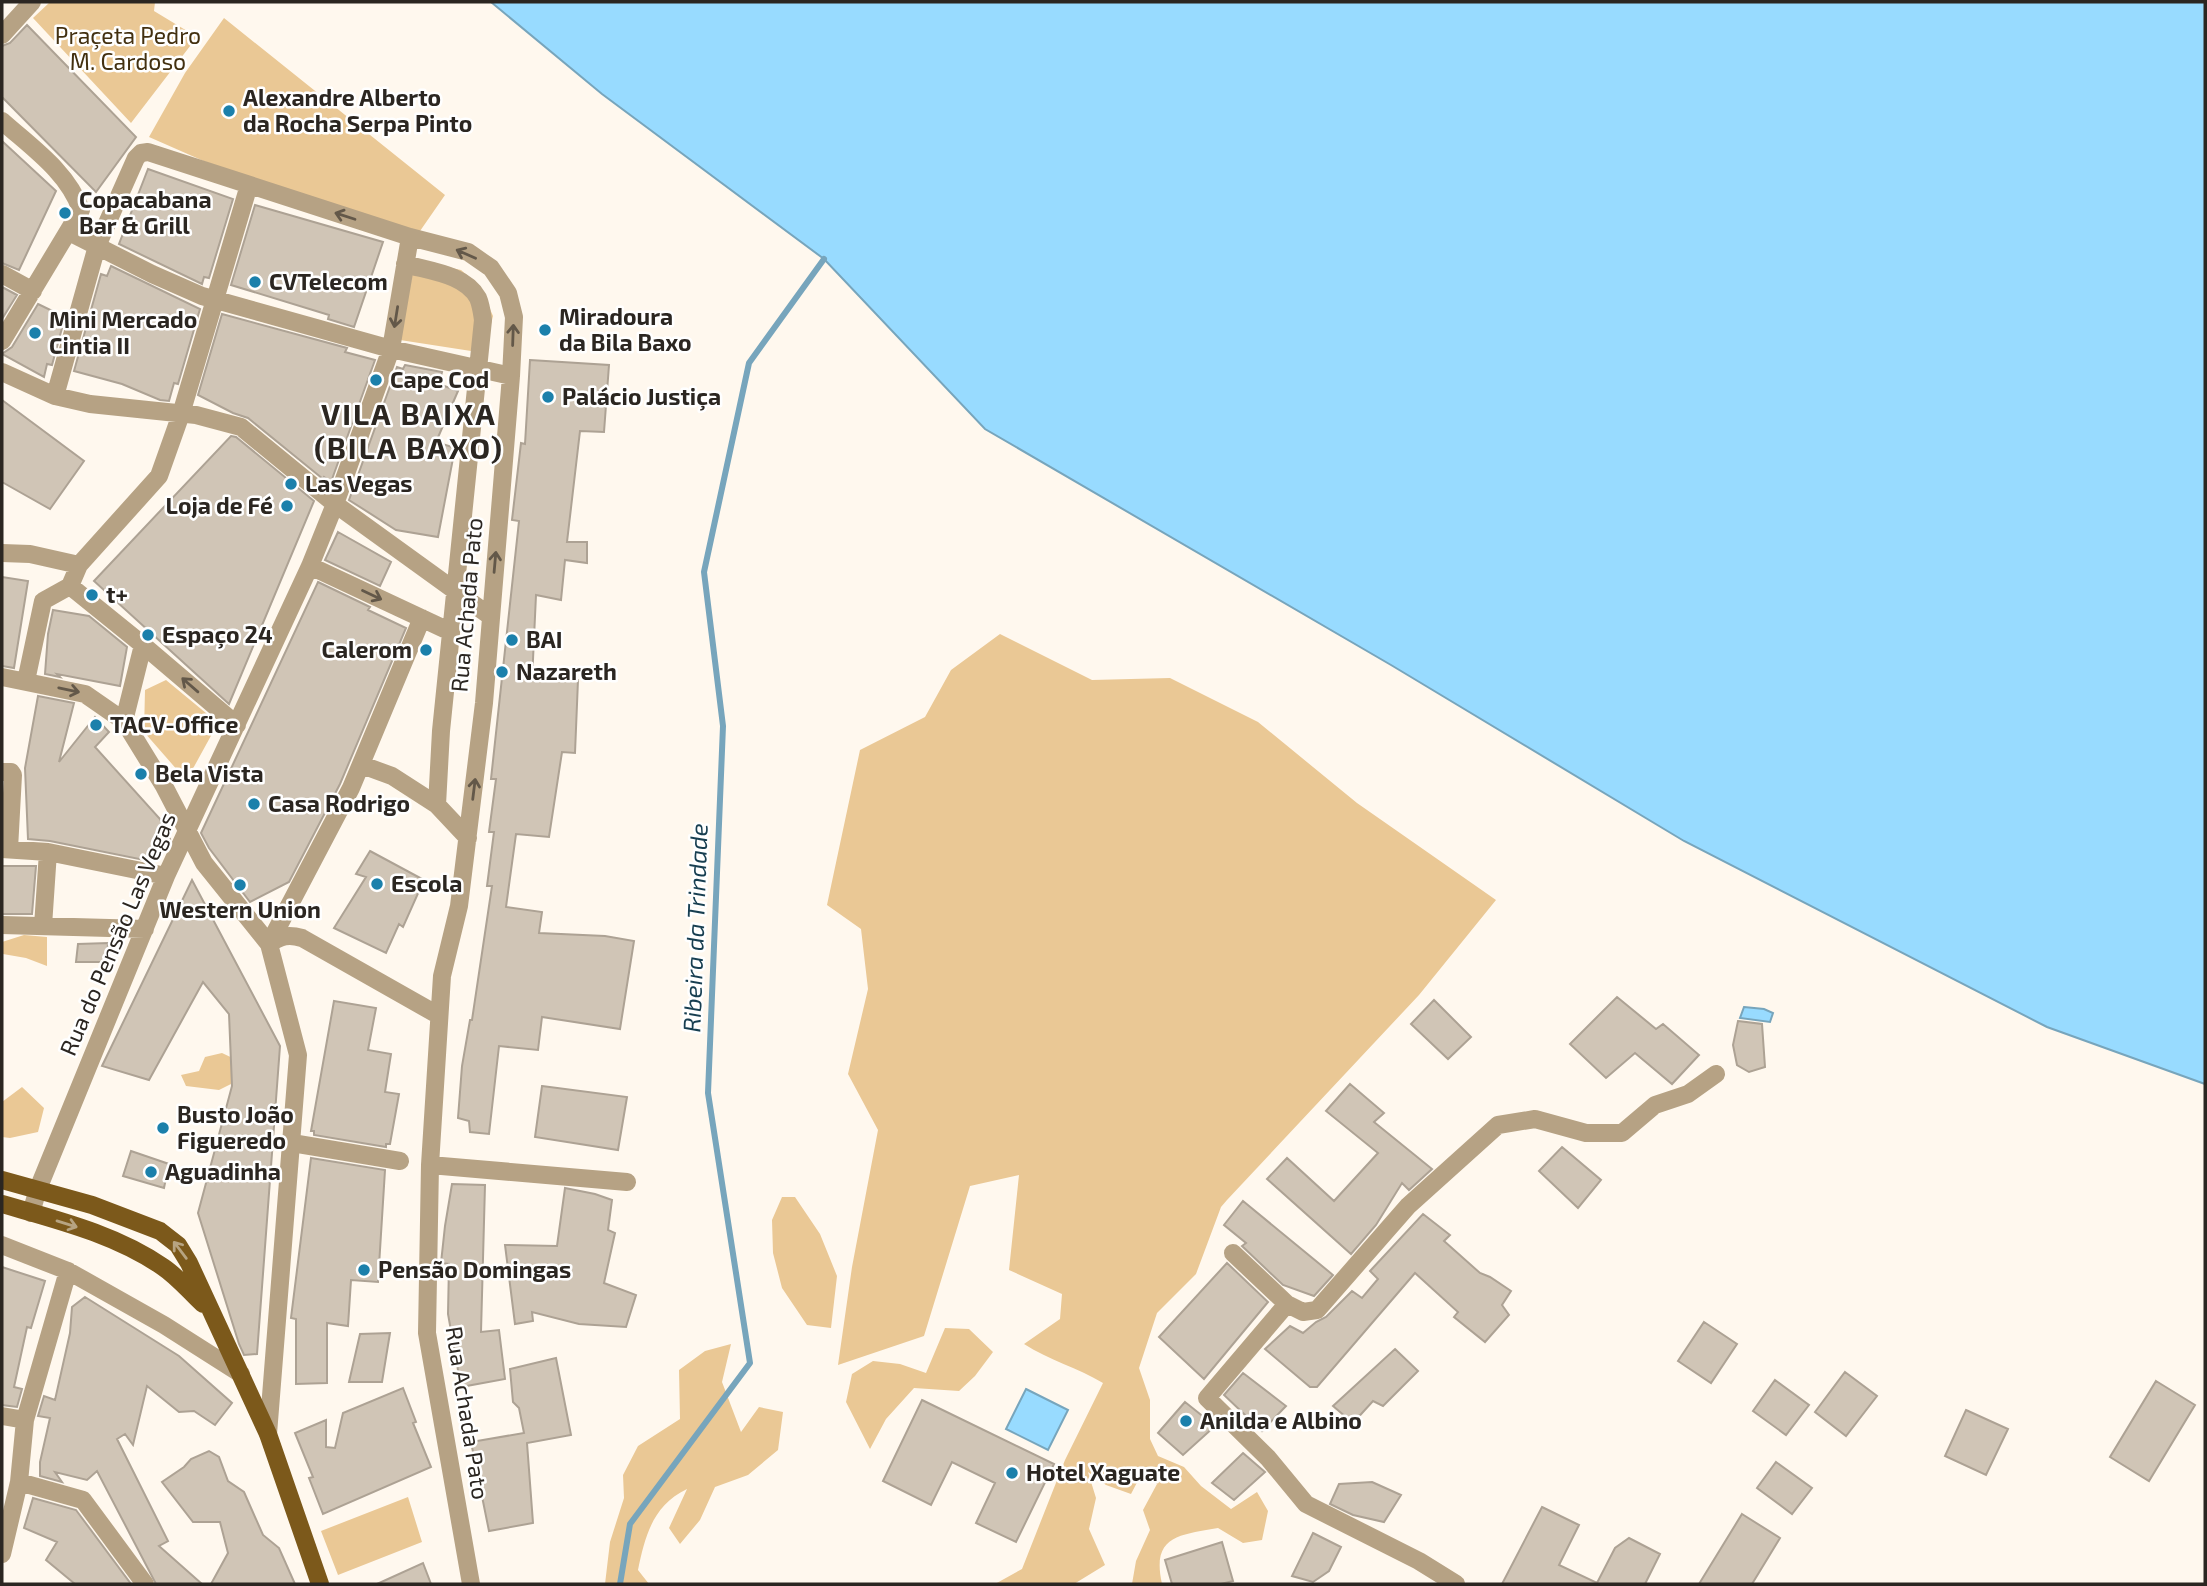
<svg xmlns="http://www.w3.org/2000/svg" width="2207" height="1586" viewBox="0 0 2207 1586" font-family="'Exo 2',sans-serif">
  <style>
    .green { fill: #eac895 }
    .water { fill: #98dbff; stroke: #77a5bc; stroke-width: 2 }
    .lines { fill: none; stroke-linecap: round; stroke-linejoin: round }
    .stream { stroke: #77a5bc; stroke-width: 6 }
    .building { fill: #d0c5b6; stroke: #ada294; stroke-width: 2 }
    .minor { stroke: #b6a284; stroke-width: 18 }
    .primary { stroke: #7c591b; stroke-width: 18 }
    .oneway { stroke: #635849 }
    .oneway2 { stroke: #b7a482 }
    .poi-dot { fill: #1b80ab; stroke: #fff; stroke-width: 2.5 }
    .labels { text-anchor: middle; stroke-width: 5; stroke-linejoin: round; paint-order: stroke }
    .park-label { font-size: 23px; fill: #433010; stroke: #fff }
    .poi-label { font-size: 23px; font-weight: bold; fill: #2b2621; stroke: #fff; text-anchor: start }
    .street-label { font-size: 23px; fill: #2b2621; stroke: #fff }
    .water-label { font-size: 24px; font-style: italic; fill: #173e50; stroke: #fff }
    .district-label { font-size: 30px; font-weight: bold; letter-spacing: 2px; fill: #2b2621; stroke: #fff }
  </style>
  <rect width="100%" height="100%" fill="#fff8ee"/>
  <path class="green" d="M50,2H155L154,11L197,37L131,123L33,18Z
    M224,18L445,195L411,244L249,181L149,137L185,73Z
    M415,260L461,270L480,286L493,316L484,353L400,340Z
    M1000,634L1092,680L1170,678L1258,722L1357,803L1496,900L1419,995L1227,1200L1221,1207L1196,1274L1157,1313L1139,1368L1150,1400V1439L1158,1456L1184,1467L1201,1486L1231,1509L1257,1492L1268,1511L1262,1540L1243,1543L1218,1528C1180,1535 1151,1535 1162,1584H1132L1136,1561L1150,1530L1143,1510L1157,1484L1143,1471L1131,1494L1106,1485L1088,1472L1096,1498L1089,1529L1105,1565L1074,1584H995L1022,1569L1065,1460L1103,1383C1078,1368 1049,1360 1024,1344L1060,1319L1062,1294L1009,1270L1019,1175L970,1186L924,1336L838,1365L852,1267L878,1130L848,1074L868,989L861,929L827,905L860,750L925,717L951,670Z
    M166,680L218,723L190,774L179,772L144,732L145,690Z
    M24,935L47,937V966L26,958L3,954L2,942Z
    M222,1053L241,1062V1079L219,1090L186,1086L181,1075L199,1071L205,1057Z
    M22,1087L44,1108L38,1132L10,1138L2,1137V1102Z
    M782,1197H795L820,1234L837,1276L831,1328L807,1325L782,1288L773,1253L772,1220Z
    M945,1328L969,1329L993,1352L975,1376L959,1391L914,1388L886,1419L870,1449L846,1402L852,1374L873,1361L900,1364L926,1373Z
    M731,1344L722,1382L741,1432L759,1407L783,1412L778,1450L748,1475L715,1487L700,1520L680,1544L669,1528L687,1489C653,1505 645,1536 638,1570L649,1584H605L610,1542L624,1498L623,1475L638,1446L680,1419L679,1370L705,1351Z
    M408,1497L422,1542L338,1575L321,1531Z"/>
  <path class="water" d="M491,2H2205V1084L2047,1027L1684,841L1391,665L985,429L824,259L602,94Z
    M1744,1007L1764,1009L1773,1013L1770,1022L1740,1018Z
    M1026,1389L1068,1410L1048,1450L1006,1429Z"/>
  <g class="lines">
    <path class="stream" d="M620,1584L630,1524L750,1363L708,1093L723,726L704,572L749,363L824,259"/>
  </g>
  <path class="building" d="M27,25L136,137L96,192L2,97V46L10,43Z
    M2,141L56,191L19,270L2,263Z
    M148,169L233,199L209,278L204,277L202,284L119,244Z
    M255,205L383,242L354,327L328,319L329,315L231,285Z
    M111,266L200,309L178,384L174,383L169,401L160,400L122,384L74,371L101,274L107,276Z
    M2,287L17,295L2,319Z
    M38,304L65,317L52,365L47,364L44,377L2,354L12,347Z
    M222,314L347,348L345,352L375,360L331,482L324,477L323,479L248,418L233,413L198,395Z
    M530,360L609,365L604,432L580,431L567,542H587V563L565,560L561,600L536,595L532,681L578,680L575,753L562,752L549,837L516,834L506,907L542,912L539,933L605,936L634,941L620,1029L542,1017L538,1050L499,1046L489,1134L470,1132L469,1121L458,1118L462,1066L470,1020H472L492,886H487L494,832H489L496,779H491L519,521L512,520L521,443L525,444Z
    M405,365L442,372L439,384L458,391L436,442L455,448L438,537L396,530L349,500L397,367L403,369Z
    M2,400L84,461L50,509L2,482Z
    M231,436L236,437L314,501L229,704L94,581Z
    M338,532L391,562L380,586L325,560Z
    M2,577L28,581L14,668L2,666Z
    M318,582L370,607L368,610L406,628L340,784L289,882L250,902L209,848L201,833Z
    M53,610L89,616L127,647L120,686L57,674L60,677L45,674L48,634Z
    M38,696L74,703L59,762L95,717L109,732L95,747L160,819L170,839L144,860L50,841L28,839L25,768Z
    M370,851L424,880L403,927L399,924L386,953L334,928L366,877L356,874Z
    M2,866H36L32,914H2Z
    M192,880L280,1046L257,1354L244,1355L239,1344L198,1213L232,1086L229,1014L203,982L149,1080L102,1066Z
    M108,943L107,962H76L78,944Z
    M1617,997L1656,1029L1663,1024L1699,1055L1672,1084L1635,1053L1606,1078L1570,1044Z
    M1434,1000L1471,1037L1448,1059L1411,1024Z
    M334,1001L376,1008L368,1050L391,1054L385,1092L399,1094L390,1144H386V1147L314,1135V1131H311Z
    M1738,1021L1762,1024L1765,1067L1749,1072L1737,1065L1733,1045Z
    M1350,1084L1384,1113L1374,1122L1432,1169L1409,1190L1402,1183L1376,1225L1351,1254L1267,1179L1287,1158L1334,1201L1378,1153L1326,1111Z
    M542,1086L627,1097L618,1150L535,1137Z
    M1562,1147L1601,1180L1578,1208L1539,1171Z
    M131,1151L169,1164L164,1188L123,1176Z
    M311,1158L385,1170L378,1282L351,1280L348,1326L327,1323V1383L296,1384V1319L291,1318Z
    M452,1184L485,1185L481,1332L499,1330L505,1379L461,1387L448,1314L449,1264L441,1263L445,1226Z
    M565,1188L595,1194L612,1200L608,1230L615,1233L604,1283L636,1295L626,1327L579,1324L532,1312L533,1321L515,1324L505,1245L557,1246Z
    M1243,1201L1333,1275L1314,1296L1283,1285L1242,1246L1246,1243L1224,1225Z
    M1423,1214L1450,1235L1444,1241L1480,1273L1490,1277L1511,1291L1502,1305L1509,1315L1485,1342L1454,1317L1458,1312L1415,1273L1317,1387H1310L1265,1349L1290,1326L1303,1333L1316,1322L1326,1317L1352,1291L1362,1298L1378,1279L1370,1271Z
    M1227,1263L1268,1302L1204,1379L1159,1337Z
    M2,1267L45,1281L31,1328L27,1327L14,1387L22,1389L17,1407L2,1405Z
    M85,1297L179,1356L232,1403L215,1425L194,1411L179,1412L147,1386L133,1445L125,1434L117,1439L168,1541L159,1546L202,1584H156L97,1471L87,1480L55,1472L62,1482L40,1476V1462L50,1418L38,1416L44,1396L55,1400L70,1333L72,1307Z
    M1704,1322L1737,1344L1711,1383L1678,1361Z
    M390,1333L382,1382H349L360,1334Z
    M1395,1349L1418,1371L1383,1406L1373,1401L1353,1423L1333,1406Z
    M556,1358L571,1435L527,1443L533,1523L489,1531L471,1442L524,1433L519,1408L513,1402L510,1369Z
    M1845,1372L1877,1396L1846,1436L1815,1412Z
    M1243,1373L1286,1406L1262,1431L1224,1395Z
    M1775,1380L1809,1405L1786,1435L1753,1411Z
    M2156,1381L2195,1405L2149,1481L2110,1457Z
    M403,1388L416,1422L413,1423L431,1467L323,1514L309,1478L313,1477L295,1433L326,1420V1447L335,1448L343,1413Z
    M922,1400L1054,1464L1016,1542L976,1523L995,1483L952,1462L931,1505L883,1481Z
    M1185,1402L1215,1426L1183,1455L1158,1433Z
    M1966,1410L2008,1429L1986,1475L1945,1456Z
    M209,1451L219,1457L228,1481L244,1492L263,1535L279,1548L295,1584H211L228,1553L220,1522H193L162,1482L184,1467L191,1459Z
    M1243,1453L1265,1472L1234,1500L1212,1483Z
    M1776,1462L1812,1488L1792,1514L1757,1488Z
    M1372,1482L1401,1495L1384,1522L1353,1515L1330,1504L1339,1484Z
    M33,1498L76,1510L131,1584H75L46,1560L57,1542L24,1528Z
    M1542,1507L1579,1525L1559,1565L1597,1583L1615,1548L1629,1538L1660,1554L1645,1584H1502Z
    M1742,1514L1780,1538L1752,1584H1699Z
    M1313,1533L1341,1547L1329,1571L1313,1582L1292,1576Z
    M1222,1542L1233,1581L1221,1584H1172L1165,1560Z
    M423,1563L431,1584H377Z"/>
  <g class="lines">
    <path class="minor" d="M2,35L32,2
      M2,121C31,147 68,172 81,210L2,341
      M69,232L152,274L202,296L391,349L511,376
      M405,264C429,271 465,274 478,298C481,305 482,313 483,320L441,731L437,805L468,838
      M2,274L33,291
      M2,372L55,396L90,404L196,415L241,427L335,504L490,616
      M55,396L97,246L136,158L141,153L148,152L410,237L468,252L491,268L508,293L514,317L511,376L484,703L459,906L442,976L430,1165L427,1333L471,1584
      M2,553L30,554L79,565L159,476L181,414L249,185
      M79,565L70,586L143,645L124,721
      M310,566L451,632
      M143,645L237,725
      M2,677L85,694L124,721L164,786L204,863L269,944L298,1055L268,1434
      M26,681L43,601L70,586
      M362,765L392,776L437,805
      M2,772H11L13,775L9,849
      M2,849L48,852L166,876
      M2,925L145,929
      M43,926L48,852
      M269,944L351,788L422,618
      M269,944C281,936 288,934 302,938L438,1015
      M292,1143L400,1161
      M430,1165L627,1182
      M31,1213L38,1189L166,876L310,566L335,504L391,349L410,237
      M2,1245L68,1271L164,1325L241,1374
      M1233,1253L1287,1304
      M2,1416L25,1420
      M19,1482L83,1500L145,1584
      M2,1554L19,1482L25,1420L68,1271
      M1456,1584L1419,1561L1306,1504L1268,1458L1207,1398L1287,1304L1303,1312L1317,1310L1408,1206L1498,1125L1535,1119L1586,1133H1622L1655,1105L1688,1094L1716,1074"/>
    <path class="primary" d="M2,1180L92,1205L160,1231L178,1245L189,1263L268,1434L320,1584
      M2,1204C57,1220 115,1234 163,1267C178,1277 190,1292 203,1304"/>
  </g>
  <defs><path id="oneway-shaft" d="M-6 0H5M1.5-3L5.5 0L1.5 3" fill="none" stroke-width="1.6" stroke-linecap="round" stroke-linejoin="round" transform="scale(1.75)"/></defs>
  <g class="oneway">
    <use href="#oneway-shaft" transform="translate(345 216) rotate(-162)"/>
    <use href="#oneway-shaft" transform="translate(466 254) rotate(-156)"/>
    <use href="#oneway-shaft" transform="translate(396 317) rotate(99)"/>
    <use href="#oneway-shaft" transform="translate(513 335) rotate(-88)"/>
    <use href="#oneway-shaft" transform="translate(495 562) rotate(-85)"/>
    <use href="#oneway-shaft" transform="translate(372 595) rotate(25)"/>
    <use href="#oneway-shaft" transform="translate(190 685) rotate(-139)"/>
    <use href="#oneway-shaft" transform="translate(69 690) rotate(12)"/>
    <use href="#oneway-shaft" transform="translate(474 789) rotate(-83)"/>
  </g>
  <g class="oneway2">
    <use href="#oneway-shaft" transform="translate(67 1224) rotate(17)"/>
    <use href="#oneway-shaft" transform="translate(180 1250) rotate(-127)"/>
  </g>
  <g class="poi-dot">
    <circle cx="229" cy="111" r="7"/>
    <circle cx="65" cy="213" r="7"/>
    <circle cx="255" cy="282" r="7"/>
    <circle cx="545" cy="330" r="7"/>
    <circle cx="35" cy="333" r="7"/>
    <circle cx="376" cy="380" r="7"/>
    <circle cx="548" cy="397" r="7"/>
    <circle cx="291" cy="484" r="7"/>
    <circle cx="287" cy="506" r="7"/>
    <circle cx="92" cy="595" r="7"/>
    <circle cx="148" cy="635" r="7"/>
    <circle cx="512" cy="640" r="7"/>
    <circle cx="426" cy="650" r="7"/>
    <circle cx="502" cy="672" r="7"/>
    <circle cx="96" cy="725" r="7"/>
    <circle cx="141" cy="774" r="7"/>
    <circle cx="254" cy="804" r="7"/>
    <circle cx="377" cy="884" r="7"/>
    <circle cx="240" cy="885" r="7"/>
    <circle cx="163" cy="1128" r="7"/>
    <circle cx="151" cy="1172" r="7"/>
    <circle cx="364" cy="1270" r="7"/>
    <circle cx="1186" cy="1421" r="7"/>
    <circle cx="1012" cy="1473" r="7"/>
  </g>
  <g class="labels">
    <g class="park-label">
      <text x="128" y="44">Praçeta Pedro<tspan x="128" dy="26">M. Cardoso</tspan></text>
    </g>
    <g class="poi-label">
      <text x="243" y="106">Alexandre Alberto<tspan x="243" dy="26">da Rocha Serpa Pinto</tspan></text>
      <text x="79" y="208">Copacabana<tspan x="79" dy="26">Bar &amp; Grill</tspan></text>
      <text x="269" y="290">CVTelecom</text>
      <text x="559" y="325">Miradoura<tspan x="559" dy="26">da Bila Baxo</tspan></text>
      <text x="49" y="328">Mini Mercado<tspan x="49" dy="26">Cintia II</tspan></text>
      <text x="390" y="388">Cape Cod</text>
      <text x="562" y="405">Palácio Justiça</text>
      <text x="305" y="492">Las Vegas</text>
      <text x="273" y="514" text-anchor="end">Loja de Fé</text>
      <text x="106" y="603">t+</text>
      <text x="162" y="643">Espaço 24</text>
      <text x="526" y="648">BAI</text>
      <text x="412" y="658" text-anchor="end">Calerom</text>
      <text x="516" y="680">Nazareth</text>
      <text x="110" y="733">TACV-Office</text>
      <text x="155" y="782">Bela Vista</text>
      <text x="268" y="812">Casa Rodrigo</text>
      <text x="391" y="892">Escola</text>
      <text x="240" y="918" text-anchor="middle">Western Union</text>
      <text x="177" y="1123">Busto João<tspan x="177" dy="26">Figueredo</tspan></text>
      <text x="165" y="1180">Aguadinha</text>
      <text x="378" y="1278">Pensão Domingas</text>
      <text x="1200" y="1429">Anilda e Albino</text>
      <text x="1026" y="1481">Hotel Xaguate</text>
    </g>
    <g class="street-label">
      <text transform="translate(467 605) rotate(-85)" y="8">Rua Achada Pato</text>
      <text transform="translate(118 934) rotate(-67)" y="8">Rua do Pensão Las Vegas</text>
      <text transform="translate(467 1413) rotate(81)" y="8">Rua Achada Pato</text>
    </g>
    <g class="water-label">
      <text transform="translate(696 928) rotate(-88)" y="8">Ribeira da Trindade</text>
    </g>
    <g class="district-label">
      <text x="409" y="425">VILA BAIXA<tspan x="409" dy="34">(BILA BAXO)</tspan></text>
    </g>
  </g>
  <rect width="2207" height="1586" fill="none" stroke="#2b2621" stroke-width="7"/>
</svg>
